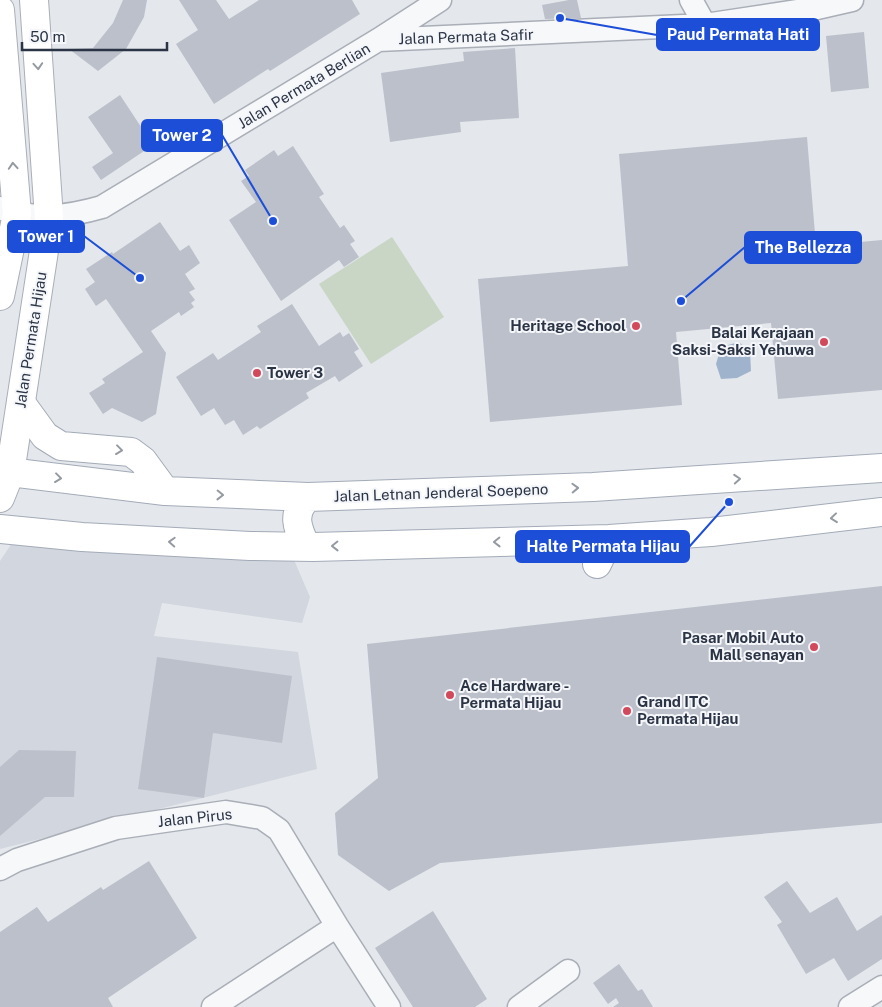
<svg xmlns="http://www.w3.org/2000/svg" width="882" height="1007" viewBox="0 0 882 1007" font-family="'Public Sans',sans-serif">
  <style>
    .built { fill: #d2d6de }
    .green { fill: #c9d6c5 }
    .water { fill: #9fb4cc }
    .building { fill: #bbc0ca }
    .lines { fill: none; stroke-linecap: round; stroke-linejoin: round }
    .street-casing { stroke: #a9aeb7; stroke-width: 25 }
    .secondary-casing { stroke: #a9aeb7; stroke-width: 30 }
    .primary-casing { stroke: #a3abb8; stroke-width: 30 }
    .street { stroke: #f7f8fa; stroke-width: 22 }
    .secondary { stroke: #fff; stroke-width: 28 }
    .primary { stroke: #fff; stroke-width: 28 }
    .oneway { stroke: #959aa2 }
    .poi-dot { fill: #d1495b; stroke: #f4f6f9; stroke-width: 2 }
    .labels { text-anchor: middle; stroke-width: 4; stroke-linejoin: round; paint-order: stroke }
    .street-label { font-size: 15px; fill: #2b3445; stroke: #f4f6f9 }
    .poi-label { font-size: 15px; font-weight: bold; fill: #2b3445; stroke: #f4f6f9; text-anchor: end }
    .leader { fill: none; stroke: #1d4ed8; stroke-width: 2 }
    .callout-dot { fill: #1d4ed8; stroke: #f4f6f9; stroke-width: 2 }
    .callout { fill: #1d4ed8; stroke: #1d4ed8; stroke-width: 2 }
    .callout-label { font-size: 16px; text-anchor: middle; font-weight: bold; fill: #fff }
  </style>
  <rect width="100%" height="100%" fill="#e4e7ec"/>
  <path class="built" d="M12,543L291,553L310,597L302,623L162,603L154,636L298,652L317,769L0,849V561Z"/>
  <path class="green" d="M392,237L444,317L371,364L319,284Z"/>
  <path class="water" d="M739,342L750,352L751,371L737,378L721,379L716,364L721,347Z"/>
  <path class="building" d="M123,0H147L144,17L126,49L98,71L69,49L93,48L113,23Z
    M179,0H216L229,19L259,0H352L360,14L270,71L268,69L214,104L176,44L198,30Z
    M569,0H577L581,18L545,19L542,5Z
    M864,32L869,88L831,92L826,36Z
    M515,48L519,118L460,122L461,132L390,142L381,73L464,61L463,52Z
    M120,95L153,145L101,180L92,167L113,153L88,117Z
    M807,137L816,246L882,240V390L778,399L771,323L676,332L682,405L490,422L478,279L628,266L619,154Z
    M293,146L324,194L319,197L340,228L344,225L355,241L350,244L359,257L344,267L339,260L281,301L229,220L256,202L241,181L249,176L245,170L274,150L278,156Z
    M160,222L180,251L189,245L200,263L185,274L195,289L189,292L195,300L191,303L194,307L181,316L179,312L151,331L166,353L156,414L142,422L112,408L103,414L89,393L105,383L102,379L143,352L106,299L96,306L85,289L95,282L86,269L112,252L113,254Z
    M292,304L319,346L340,332L343,337L349,333L359,349L354,352L363,366L339,382L335,376L306,393L309,398L260,429L257,426L243,435L234,420L225,425L214,408L201,416L176,377L213,353L218,360L261,332L257,326Z
    M882,586V823L440,863L389,891L338,855L335,813L378,778L367,644Z
    M157,657L292,676L282,743L213,733L204,798L138,789Z
    M19,750L76,751L74,797H45L0,836V767Z
    M149,861L197,938L108,998L113,1007H0V932L37,907L48,922L101,887L103,890Z
    M787,881L810,913L837,897L857,931L882,915V959L848,981L834,958L806,974L777,925L782,922L764,897Z
    M433,911L487,999L475,1007H413L375,948Z
    M619,964L638,991L642,989L653,1007H613L619,1003L616,998L608,1004L593,983Z"/>
  <g class="lines">
    <g class="street-casing">
      <path id="street" d="M691,0L705,25
        M378,40L705,25L817,8L852,0
        M0,208C35,221 67,217 102,207L378,40L440,0
        M0,869L17,860L116,828L226,812L262,818L279,830L337,926L389,1007
        M213,1007L337,926
        M519,1007L568,971
        M850,1007L882,987"/>
    </g>
    <g class="secondary-casing">
      <path id="secondary" d="M0,10L17,214L0,296
        M0,498L10,473L49,218L34,0"/>
    </g>
    <g class="primary-casing">
      <path id="primary" d="M21,403L45,436L61,446L131,452L143,461L165,491
        M0,471L165,491L308,497L593,487L882,468
        M0,529L82,537L250,546L313,547L609,539L711,532L882,512
        M306,546C297,528 291,513 308,497
        M597,564L609,539"/>
    </g>
    <use href="#street" class="street"/>
    <use href="#secondary" class="secondary"/>
    <use href="#primary" class="primary"/>
  </g>
  <defs><path id="oneway-chevron" d="M-2-3.5L2.5 0L-2 3.5" fill="none" stroke-width="1.6" stroke-linecap="round" stroke-linejoin="round" transform="scale(1.25)"/></defs>
  <g class="oneway">
    <use href="#oneway-chevron" transform="translate(38 66) rotate(86)"/>
    <use href="#oneway-chevron" transform="translate(13 166) rotate(-94)"/>
    <use href="#oneway-chevron" transform="translate(119 450) rotate(7)"/>
    <use href="#oneway-chevron" transform="translate(58 478) rotate(7)"/>
    <use href="#oneway-chevron" transform="translate(737 479) rotate(-4)"/>
    <use href="#oneway-chevron" transform="translate(575 488) rotate(-2)"/>
    <use href="#oneway-chevron" transform="translate(220 495) rotate(1)"/>
    <use href="#oneway-chevron" transform="translate(834 518) rotate(174)"/>
    <use href="#oneway-chevron" transform="translate(172 542) rotate(-177)"/>
    <use href="#oneway-chevron" transform="translate(497 542) rotate(179)"/>
    <use href="#oneway-chevron" transform="translate(335 546) rotate(179)"/>
  </g>
  <g class="poi-dot">
    <circle cx="636" cy="326" r="5"/>
    <circle cx="824" cy="342" r="5"/>
    <circle cx="257" cy="373" r="5"/>
    <circle cx="814" cy="647" r="5"/>
    <circle cx="450" cy="695" r="5"/>
    <circle cx="627" cy="711" r="5"/>
  </g>
  <g class="labels">
    <g class="street-label">
      <text transform="translate(466 37) rotate(-2)" y="5">Jalan Permata Safir</text>
      <text transform="translate(304 86) rotate(-31)" y="5">Jalan Permata Berlian</text>
      <text transform="translate(31 340) rotate(-81)" y="5">Jalan Permata Hijau</text>
      <text transform="translate(441 493) rotate(-2)" y="5">Jalan Letnan Jenderal Soepeno</text>
      <text transform="translate(195 818) rotate(-6)" y="5">Jalan Pirus</text>
    </g>
    <g class="poi-label">
      <text x="626" y="331">Heritage School</text>
      <text x="814" y="338">Balai Kerajaan<tspan x="814" dy="17">Saksi-Saksi Yehuwa</tspan></text>
      <text x="267" y="378" text-anchor="start">Tower 3</text>
      <text x="804" y="643">Pasar Mobil Auto<tspan x="804" dy="17">Mall senayan</tspan></text>
      <text x="460" y="691" text-anchor="start">Ace Hardware -<tspan x="460" dy="17">Permata Hijau</tspan></text>
      <text x="637" y="707" text-anchor="start">Grand ITC<tspan x="637" dy="17">Permata Hijau</tspan></text>
    </g>
  </g>
  <path class="leader" d="M560 18L657 35M273 221L222 135M140 278L84 236M681 301L745 247M729 502L689 547"/>
  <g class="callout-dot">
    <circle cx="560" cy="18" r="5"/>
    <circle cx="273" cy="221" r="5"/>
    <circle cx="140" cy="278" r="5"/>
    <circle cx="681" cy="301" r="5"/>
    <circle cx="729" cy="502" r="5"/>
  </g>
  <g class="callout">
    <rect x="657" y="19" width="162" height="31" rx="5"/>
    <rect x="142" y="120" width="80" height="31" rx="5"/>
    <rect x="8" y="221" width="76" height="31" rx="5"/>
    <rect x="745" y="232" width="116" height="31" rx="5"/>
    <rect x="516" y="531" width="173" height="31" rx="5"/>
  </g>
  <g class="callout-label">
    <text x="738" y="40">Paud Permata Hati</text>
    <text x="182" y="141">Tower 2</text>
    <text x="46" y="242">Tower 1</text>
    <text x="803" y="253">The Bellezza</text>
    <text x="603" y="552">Halte Permata Hijau</text>
  </g>
  <path d="M22 42v8h145v-8" fill="none" stroke="#2b3445" stroke-width="2.5"/>
  <text x="30" y="42" font-size="15" fill="#2b3445" stroke="#f4f6f9" stroke-width="4" paint-order="stroke">50 m</text>
</svg>
